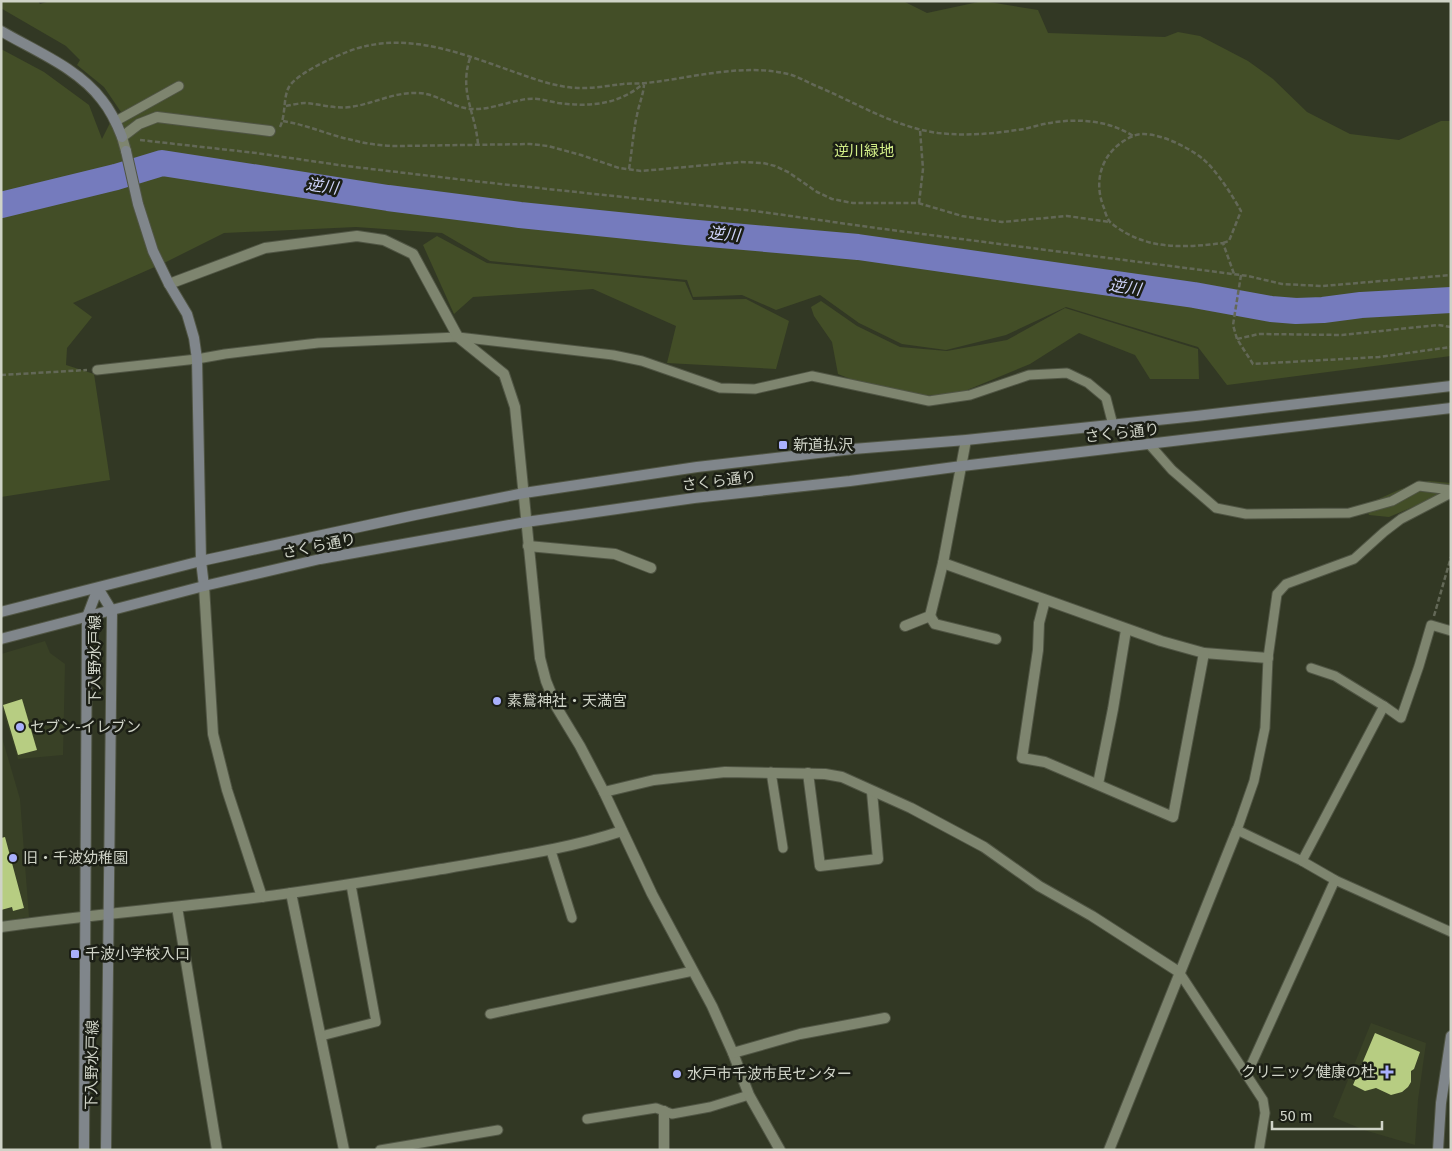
<svg xmlns="http://www.w3.org/2000/svg" width="1452" height="1151" font-family="'Fira Sans','Noto Sans JP',sans-serif">
<rect width="100%" height="100%" fill="#323824"/>
<g fill="#394126">
<polygon points="45,641 50,653 65,664 63,755 18,759 1,704 1,654"/>
<polygon points="1,734 20,799 29,917 1,921"/>
<polygon points="1371,1023 1426,1043 1418,1100 1415,1145 1364,1130 1333,1117"/>
</g>
<g fill="#434e27">
<polygon points="1,1 38,1 40,4 50,1 903,1 927,13 983,1 1038,10 1048,33 1165,37 1178,32 1200,36 1248,61 1273,79 1307,112 1350,134 1399,140 1441,121 1451,121 1451,356 1227,385 1198,347 1066,307 1006,335 946,350 902,344 859,323 820,295 776,310 742,295 693,297 687,280 490,261 442,233 356,227 224,233 166,262 73,303 92,317 67,348 66,365 94,374 110,480 1,497 1,49 44,72 89,105 102,139 112,119 121,112 104,87 77,65 80,60 66,46 4,10 1,8"/>
<polygon points="437,236 487,263 685,282 693,300 746,299 789,321 776,369 667,363 676,326 593,289 473,297 454,314 423,245"/>
<polygon points="821,301 857,326 900,347 947,351 1007,340 1065,308 1198,349 1199,379 1150,379 1135,355 1079,333 1030,364 955,395 891,395 838,374 832,342 814,316 811,307"/>
<polygon points="1429,481 1451,483 1451,496 1446,493 1389,517 1369,515 1365,505 1401,489"/>
</g>
<g fill="none" stroke-linecap="round" stroke-linejoin="round">
<polyline stroke="#757bbd" stroke-width="26" points="1,205 116,177 162,163 388,198 520,215 686,232 858,247 1194,295 1271,309 1296,311 1323,310 1361,305 1451,300"/>
</g>
<g fill="#b7cd82">
<polygon points="22,699 37,750 18,755 3,705"/>
<polygon points="5,837 24,908 13,911 12,907 1,910 1,838"/>
<polygon points="1375,1033 1420,1052 1414,1069 1411,1071 1411,1082 1408,1087 1402,1092 1391,1095 1376,1088 1365,1091 1353,1085"/>
</g>
<g fill="none" stroke-linecap="round" stroke-linejoin="round">
<g stroke="#505544" stroke-width="11">
<g id="lane">
<polyline points="116,121 179,86"/>
<polyline points="97,370 197,359 225,354 318,343 458,337 613,355 642,361 720,388 755,389 812,376 929,401 970,395 1029,375 1067,373 1088,383 1106,398 1113,425"/>
<polyline points="1150,445 1172,470 1216,508 1246,514 1349,513 1392,501 1419,486 1451,490"/>
<polyline points="1451,493 1401,519 1384,532 1354,559 1286,584 1277,594 1268,658 1265,728 1254,781 1237,830 1302,861 1335,880 1451,932"/>
<polyline points="1384,706 1401,718 1419,666 1431,625 1451,631"/>
<polyline points="771,772 783,848"/>
<polyline points="551,851 572,918"/>
<polyline points="1302,861 1384,706 1335,676 1311,668"/>
<polyline points="1179,972 1263,1100 1265,1113 1259,1150"/>
<polyline points="490,1014 693,971"/>
<polyline points="321,1036 376,1022 351,885"/>
<polyline points="1247,1074 1335,880"/>
<polyline points="587,1119 656,1108 672,1114 710,1107 749,1095"/>
<polyline points="380,1150 498,1130"/>
</g>
</g>
<g stroke="#505544" stroke-width="12">
<g id="street">
<polyline points="126,151 122,137 139,124 157,117 270,131"/>
<polyline points="169,284 265,248 357,236 384,240 413,254 458,337 504,374 515,407 540,658 546,681 557,708 580,746 604,792 652,894 712,1006 733,1053 749,1095 780,1150"/>
<polyline points="528,546 615,554 651,568"/>
<polyline points="943,563 1161,641 1204,653 1268,658"/>
<polyline points="204,586 213,734 227,790 262,897"/>
<polyline points="1045,600 1039,623 1038,650 1022,758 1045,762 1173,817 1204,653"/>
<polyline points="930,616 935,624 996,639"/>
<polyline points="905,626 930,616 943,563 966,440"/>
<polyline points="808,773 820,866 878,859 872,792"/>
<polyline points="1098,784 1113,709 1126,630"/>
<polyline points="604,792 654,780 725,772 825,774 842,777 911,808 984,847 1039,886 1092,916 1179,972"/>
<polyline points="291,893 344,1150"/>
<polyline points="177,907 217,1150"/>
<path d="M1 927C88 915 174 908 261 897 324 889 386 878 448 868 508 857 564 850 622 831"/>
<polyline points="733,1053 800,1034 885,1018"/>
<polyline points="664,1111 664,1150"/>
<polyline points="1109,1150 1237,830"/>
</g>
</g>
<g stroke="#505544" stroke-width="12">
<g id="secondary">
<path d="M1 31C35 51 78 68 102 100 111 111 117 124 122 137"/>
<polyline points="126,151 138,204 153,251 169,284 187,314 194,338 197,359 201,561 204,586"/>
<polyline points="98,588 112,611 106,1150"/>
<polyline points="1,612 201,561 415,515 524,493 697,467 853,449 966,440 1196,416 1451,386"/>
<polyline points="1,639 204,586 320,559 526,522 694,498 850,481 962,466 1451,408"/>
<polyline points="84,1150 87,617 98,588"/>
<polyline points="1438,1150 1441,1103 1451,1036"/>
</g>
</g>
<g stroke="#636857" stroke-width="2.5" stroke-dasharray="5 2.5" stroke-linecap="butt">
<path d="M470 58C459 92 475 111 478 144"/>
<path d="M286 106C292 105 299 103 305 103 320 104 334 109 350 107 373 104 394 92 417 93 437 93 452 108 472 109 491 110 509 101 528 99 539 98 548 101 558 103 590 107 619 105 644 83"/>
<path d="M283 121C307 125 329 135 352 140 367 144 383 146 399 146L530 144 548 146 581 155 619 168 641 171 741 162 763 163 775 166 788 172 817 192 832 199 853 203H918L962 216 1002 222 1067 216 1110 222"/>
<path d="M280 127C286 115 283 97 289 87 297 72 349 49 366 46 420 34 473 58 523 75 537 80 552 85 567 87 586 90 605 86 623 84 630 83 638 84 646 83 692 78 742 63 788 74 797 76 805 81 814 85 855 102 894 127 938 133 964 136 991 134 1017 130 1026 129 1035 126 1044 124 1073 118 1107 119 1133 136"/>
<polyline points="140,140 256,153 346,166 482,182 755,211 876,228 1248,276 1282,284 1323,286 1451,275"/>
<path d="M629 169C632 151 633 133 637 115 639 104 643 96 644 85"/>
<polyline points="919,203 923,169 920,130"/>
<path d="M1223 243 1229 241 1241 211C1232 195 1217 171 1203 159 1188 147 1152 128 1133 136 1103 149 1092 179 1104 208 1105 212 1107 218 1110 222 1114 226 1121 230 1126 233 1156 250 1190 247 1223 243L1234 274"/>
<polyline points="1241,275 1233,325 1237,339 1253,364 1379,357 1451,347"/>
<polyline points="1237,339 1259,334 1342,335 1438,325 1451,327"/>
<polyline points="1,375 87,370"/>
<polyline points="1434,616 1451,557"/>
</g>
<use href="#lane" stroke="#7e856f" stroke-width="9"/>
<use href="#street" stroke="#7e856f" stroke-width="10"/>
<use href="#secondary" stroke="#80868b" stroke-width="10"/>
</g>
<g fill="#a9b0fc" stroke="#1b1e15" stroke-width="2">
<rect x="778" y="440" width="10" height="10" rx="2.5"/>
<circle cx="497" cy="701" r="5"/>
<circle cx="20" cy="727" r="5"/>
<circle cx="13" cy="858" r="5"/>
<rect x="70" y="949" width="10" height="10" rx="2.5"/>
<path d="M1384.5 1064.5h5v5h5v5h-5v5h-5v-5h-5v-5h5z"/>
<circle cx="677" cy="1074" r="5"/>
</g>
<g text-anchor="middle" dominant-baseline="central" stroke-width="5" stroke-linejoin="round" paint-order="stroke">
<g font-size="15" fill="#d2ee88" stroke="#1b1e15">
<text x="864" y="151">逆川緑地</text>
</g>
<g font-size="15" fill="#cfd3c7" stroke="#1b1e15">
<text transform="translate(1122 433) rotate(-6)">さくら通り</text>
<text transform="translate(719 481) rotate(-7)">さくら通り</text>
<text transform="translate(319 546) rotate(-11)">さくら通り</text>
<text transform="translate(95 660) rotate(-90)">下入野水戸線</text>
<text transform="translate(92 1065) rotate(-89)">下入野水戸線</text>
</g>
<g font-size="15" fill="#cfd3c7" stroke="#1b1e15" text-anchor="start">
<text x="793" y="445">新道払沢</text>
<text x="507" y="701">素鵞神社・天満宮</text>
<text x="30" y="727">セブン-イレブン</text>
<text x="23" y="858">旧・千波幼稚園</text>
<text x="85" y="954">千波小学校入口</text>
<text x="1376" y="1072" text-anchor="end">クリニック健康の杜</text>
<text x="687" y="1074">水戸市千波市民センター</text>
</g>
<g font-size="16" font-style="italic" fill="#ced3f9" stroke="#1b1e15">
<text transform="translate(322 186) rotate(8)">逆川</text>
<text transform="translate(724 234) rotate(5)">逆川</text>
<text transform="translate(1125 287) rotate(9)">逆川</text>
</g>
</g>
<rect width="1452" height="1151" fill="none" stroke="#cfd3c7" stroke-width="5"/>
<path d="M1272 1121v8h110v-8" fill="none" stroke="#cfd3c7" stroke-width="2.5"/>
<text x="1280" y="1121" font-size="15" fill="#cfd3c7" stroke="#1b1e15" stroke-width="4" paint-order="stroke">50 m</text>
</svg>
